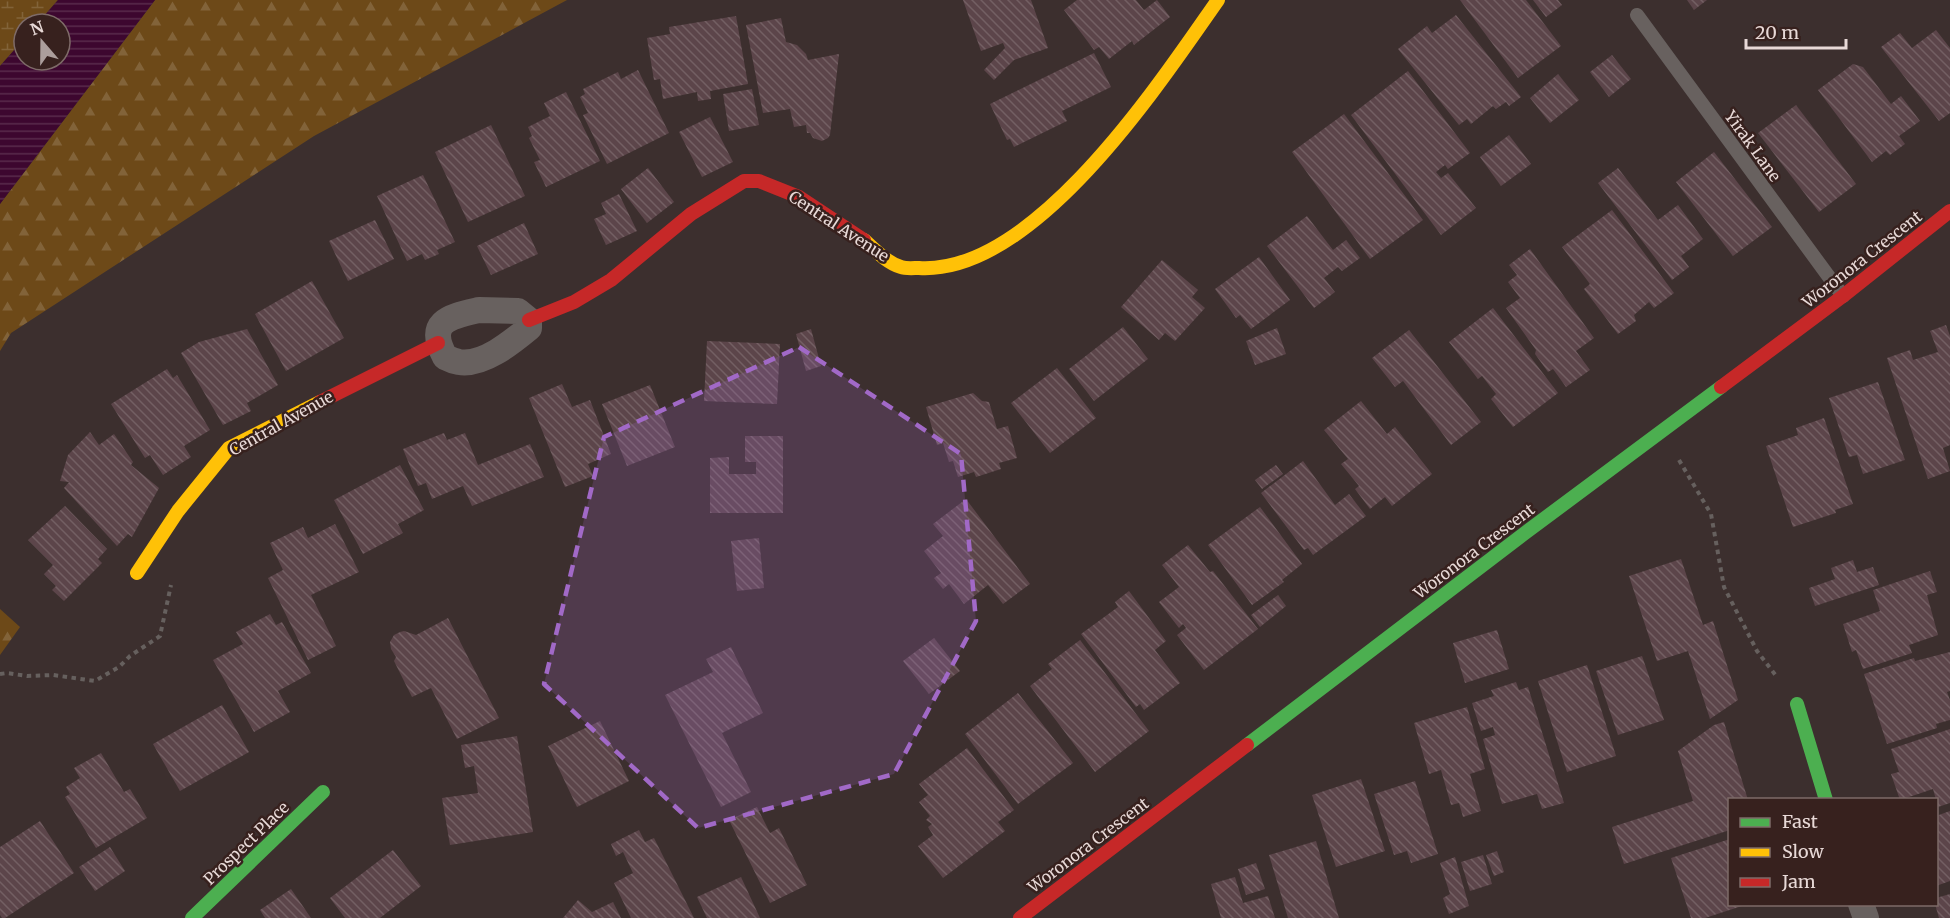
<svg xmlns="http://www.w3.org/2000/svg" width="1950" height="918" font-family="Merriweather,serif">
<defs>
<pattern id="forest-firs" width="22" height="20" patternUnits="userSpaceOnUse" patternTransform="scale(1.5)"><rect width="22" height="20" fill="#6d4918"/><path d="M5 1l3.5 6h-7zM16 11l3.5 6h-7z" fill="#826339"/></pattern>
<pattern id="wetland-marsh" width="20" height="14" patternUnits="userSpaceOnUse" patternTransform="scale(1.5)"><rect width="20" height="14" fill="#6d4918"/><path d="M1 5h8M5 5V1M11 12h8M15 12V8" fill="none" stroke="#826339"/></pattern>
<pattern id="water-rules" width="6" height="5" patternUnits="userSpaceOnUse" patternTransform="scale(1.5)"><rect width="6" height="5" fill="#3d072f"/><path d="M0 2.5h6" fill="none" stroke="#592b4c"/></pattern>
<pattern id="building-back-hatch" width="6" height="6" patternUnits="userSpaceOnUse" patternTransform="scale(1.5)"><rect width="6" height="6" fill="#5c454a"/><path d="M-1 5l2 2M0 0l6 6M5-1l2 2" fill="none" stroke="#735f63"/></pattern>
</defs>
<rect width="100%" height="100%" fill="#3c2f2e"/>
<g fill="url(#forest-firs)">
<polygon points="155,0 567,0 314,136 11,333 0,351 0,204"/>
<polygon points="0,609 20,627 0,655"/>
</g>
<polygon fill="url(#wetland-marsh)" points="0,0 58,0 37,24 24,24 24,39 0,66"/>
<polygon fill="url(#water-rules)" points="58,0 155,0 0,204 0,66 24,39 24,60 60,60 60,24 37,24"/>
<g fill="url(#building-back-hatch)">
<polygon points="963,0 1031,0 1048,48 1014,60 994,80 984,70 1005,48 1003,43 981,51"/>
<polygon points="1077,0 1136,0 1144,10 1157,0 1170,17 1134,45 1132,41 1109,59 1099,47 1094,50 1064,10"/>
<polygon points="1460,0 1526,0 1561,46 1518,78"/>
<polygon points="1533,0 1558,0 1562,5 1546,17"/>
<polygon points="1687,0 1707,0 1694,10"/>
<polygon points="1456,15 1521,97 1509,106 1506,102 1496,109 1493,106 1471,124 1467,119 1459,125 1398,49 1427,26 1432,33"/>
<polygon points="736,16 748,84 710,91 711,99 698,101 697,92 663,99 660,79 654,80 647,38 670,34 669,27"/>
<polygon points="781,18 786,42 797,45 806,54 808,60 839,54 830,135 828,138 822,141 813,138 810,133 807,133 806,125 794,127 790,109 763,113 746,25"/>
<polygon points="1936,30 1950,48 1950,113 1939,121 1881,47 1900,33 1912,48"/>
<polygon points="1094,53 1111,87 1062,111 1067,121 1014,147 1010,139 1007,140 990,104"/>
<polygon points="1612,55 1631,79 1609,97 1590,72"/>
<polygon points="1853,64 1863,67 1891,104 1901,96 1920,121 1899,136 1905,144 1890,155 1886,151 1872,162 1818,90"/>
<polygon points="638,70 669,133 607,164 583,115 588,113 580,97 585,94 583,89 618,72 621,79"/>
<polygon points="1408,71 1470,153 1448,169 1445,165 1436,172 1441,178 1448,173 1476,208 1441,235 1351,115"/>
<polygon points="1558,74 1579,100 1550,123 1530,98"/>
<polygon points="752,89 759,125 729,131 723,94"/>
<polygon points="566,92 600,161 546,187 534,162 540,160 529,138 532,136 528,127 550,116 544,103"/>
<polygon points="1796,105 1856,184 1819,212 1758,133"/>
<polygon points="1344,114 1423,220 1370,259 1292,152"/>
<polygon points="710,117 733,162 702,177 679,132"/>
<polygon points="491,125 525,196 468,222 435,152"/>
<polygon points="1509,135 1531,164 1501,186 1480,157"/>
<polygon points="1714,152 1772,227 1733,256 1676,182"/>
<polygon points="648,168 674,202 647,223 621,189"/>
<polygon points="1618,168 1658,220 1678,205 1703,239 1681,256 1689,267 1672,280 1598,183"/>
<polygon points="423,175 455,242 437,250 439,254 425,260 422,254 407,261 377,196"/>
<polygon points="619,194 637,231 606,245 594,219 606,214 601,203"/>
<polygon points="1612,210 1674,293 1654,308 1649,302 1634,315 1636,321 1618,334 1584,289 1590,284 1562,247"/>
<polygon points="1307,216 1333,250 1346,240 1360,258 1342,271 1338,267 1324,278 1335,292 1314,308 1267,246"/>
<polygon points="375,220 394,259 348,281 329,241"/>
<polygon points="524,223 538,254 491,275 477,246"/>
<polygon points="1530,249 1594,338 1576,351 1590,370 1566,387 1553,369 1548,372 1535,354 1536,350 1506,308 1520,298 1508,282 1517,275 1509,265"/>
<polygon points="1259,257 1290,300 1251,329 1240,315 1236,318 1215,289"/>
<polygon points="1162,260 1198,290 1192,297 1205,308 1175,341 1165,333 1159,340 1121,307"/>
<polygon points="312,281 344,338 286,371 255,314"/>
<polygon points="1493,308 1558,393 1513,427 1491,399 1496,394 1482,376 1478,379 1449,342"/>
<polygon points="1946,325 1950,336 1950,445 1943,448 1950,471 1928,479 1887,358 1910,350 1913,360 1938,352 1930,331"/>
<polygon points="1123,327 1148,359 1094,401 1069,369"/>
<polygon points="1277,328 1286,354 1255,365 1246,341"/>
<polygon points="247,329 278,385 247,403 251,411 223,425 181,353 199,342"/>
<polygon points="811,329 821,366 806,371 796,334"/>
<polygon points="1409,330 1481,422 1451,445 1403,381 1395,387 1372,358"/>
<polygon points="707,341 780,344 777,404 704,401"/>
<polygon points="1057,368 1096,418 1050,453 1011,403"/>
<polygon points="167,369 173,378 177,375 210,430 184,446 191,457 163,475 150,455 145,458 111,404"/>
<polygon points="1878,382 1905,460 1863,474 1857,455 1849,457 1829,398"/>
<polygon points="562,384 572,407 590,400 611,454 588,464 593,476 565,487 529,398"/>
<polygon points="650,385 675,447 627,466 602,404"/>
<polygon points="973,393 982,401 989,402 997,429 1008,426 1017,458 999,463 1001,469 976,477 974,472 958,477 953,461 949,462 943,443 937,445 926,407"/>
<polygon points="1361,401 1387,434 1395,427 1432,474 1392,506 1385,497 1370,509 1355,489 1359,486 1341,464 1348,459 1324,430"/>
<polygon points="1824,418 1853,504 1835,510 1836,513 1793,527 1766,446 1798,435 1796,428"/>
<polygon points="90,432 99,445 114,434 133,462 131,465 159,488 132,537 128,534 117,546 64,488 69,482 60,481 68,455"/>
<polygon points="444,433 447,440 465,433 478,465 530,444 544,477 472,506 463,486 432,499 426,483 418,486 403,449"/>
<polygon points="745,436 783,436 783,513 710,513 710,458 729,457 729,474 756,474 756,462 745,462"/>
<polygon points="1303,461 1335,505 1349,494 1366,516 1313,555 1308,548 1304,550 1261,493"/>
<polygon points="400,465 424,510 398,524 403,533 363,554 334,500"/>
<polygon points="1276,465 1283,474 1262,489 1255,480"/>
<polygon points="966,499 1030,584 1003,604 988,585 964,604 949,584 943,589 934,578 941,573 924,551 943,536 933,524"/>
<polygon points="65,506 107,549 98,559 102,563 64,601 52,590 56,586 44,574 53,565 28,540"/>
<polygon points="1260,507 1302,564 1282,580 1284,582 1252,605 1208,545"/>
<polygon points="335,524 359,572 311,595 336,646 308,660 268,578 283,570 270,543 303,527 308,538"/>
<polygon points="759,538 764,588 737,591 731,541"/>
<polygon points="1188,545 1210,572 1213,571 1258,629 1204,670 1177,635 1186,628 1183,624 1179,628 1159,602 1179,587 1162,565"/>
<polygon points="1681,559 1703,625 1713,621 1738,700 1710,719 1688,651 1657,661 1629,576"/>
<polygon points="1853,560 1857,572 1873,567 1879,585 1815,606 1809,588 1835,579 1831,568"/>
<polygon points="1930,571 1937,592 1927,595 1938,635 1909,645 1912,653 1863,669 1856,650 1852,652 1843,624 1880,611 1873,590"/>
<polygon points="1129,591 1166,641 1155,650 1180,683 1144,710 1140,704 1136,707 1081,634 1118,607 1115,602"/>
<polygon points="1278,595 1286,606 1260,627 1251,615"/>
<polygon points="270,614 276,625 282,622 311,673 278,691 290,712 254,732 213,660 243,644 236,632"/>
<polygon points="448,618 499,718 457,739 431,688 412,697 394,661 396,657 391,649 390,642 394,635 400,632 404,631 416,635"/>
<polygon points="1497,630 1509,669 1465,683 1453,643"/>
<polygon points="934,638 960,671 929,694 903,661"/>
<polygon points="1080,640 1149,731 1095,772 1030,686 1052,669 1048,664"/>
<polygon points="731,647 763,713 722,733 751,792 721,807 665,695 713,672 706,659"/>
<polygon points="1950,652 1950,691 1947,692 1950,700 1950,720 1936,724 1937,728 1887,744 1864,674 1914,658 1915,661"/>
<polygon points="1642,656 1664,720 1618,735 1596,671"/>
<polygon points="1587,665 1616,756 1567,772 1538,681"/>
<polygon points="1516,682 1519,690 1528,687 1564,803 1542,809 1537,794 1502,804 1483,739 1495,735 1493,727 1481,731 1472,703 1494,696 1491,690"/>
<polygon points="1018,693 1073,763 1018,804 965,734"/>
<polygon points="222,705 249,752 180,791 153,744"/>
<polygon points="1467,707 1485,769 1470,774 1481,811 1463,817 1459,803 1451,805 1441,770 1429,774 1414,723"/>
<polygon points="600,721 629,781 577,807 548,746"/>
<polygon points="1724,722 1748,800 1730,800 1730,830 1624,864 1612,827 1693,801 1678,751 1714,725"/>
<polygon points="1950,729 1950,803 1938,807 1933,789 1900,800 1891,774 1899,772 1891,749"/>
<polygon points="517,736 533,832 450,845 442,798 478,793 474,766 465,768 461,745"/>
<polygon points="967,748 1014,810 998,822 1005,831 943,878 918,846 933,835 928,827 932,824 926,820 930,816 919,802 928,795 919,784"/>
<polygon points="101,753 124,792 130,789 147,818 96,848 65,797 70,794 66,787 80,778 74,768"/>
<polygon points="1361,779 1385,851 1336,867 1312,795"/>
<polygon points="1415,781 1438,854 1411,863 1407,851 1394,855 1374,794"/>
<polygon points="757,807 770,833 779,828 807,885 770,903 729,820"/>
<polygon points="1950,811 1950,881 1936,886 1936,816"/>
<polygon points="40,821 74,873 5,918 2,918 0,915 0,847"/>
<polygon points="639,830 645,842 654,838 694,918 631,918 614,883 633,873 623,852 616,856 611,844"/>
<polygon points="1730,839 1730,904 1745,905 1705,918 1691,918 1671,858"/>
<polygon points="1316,841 1339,918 1288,918 1269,855"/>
<polygon points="110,847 125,871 95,891 79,867"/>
<polygon points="393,850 421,886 380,918 345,918 330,898"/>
<polygon points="1497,851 1504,872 1494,876 1486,855"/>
<polygon points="1483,855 1492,884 1470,891 1461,862"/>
<polygon points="1455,857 1469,906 1449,914 1443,898 1450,894 1440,863"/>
<polygon points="1256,863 1265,889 1246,895 1238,869"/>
<polygon points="741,877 760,918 707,918 697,897"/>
<polygon points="1235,877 1243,903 1268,896 1275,918 1221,918 1211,884"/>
<polygon points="291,889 311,918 265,918 260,910"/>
<polygon points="1950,894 1950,918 1939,918 1935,904 1936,898"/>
<polygon points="578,900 592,912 613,902 621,918 563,918"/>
</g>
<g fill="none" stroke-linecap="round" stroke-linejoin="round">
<g stroke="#66605e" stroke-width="4" stroke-dasharray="4.5 4.5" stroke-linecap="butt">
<polyline points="1679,460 1711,514 1724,587 1757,651 1777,677"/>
<polyline points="0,674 7,673 27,676 53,675 95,681 119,667 130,656 160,636 171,585"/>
</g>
<polyline stroke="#68615f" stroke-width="14" points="1637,15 1843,296"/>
<g stroke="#68615f" stroke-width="26">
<path d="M479 310 518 311 529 320V328C512 342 483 366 459 362 454 361 449 359 445 357 426 321 449 317 479 310Z"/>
<polyline points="1861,904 1866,918"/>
</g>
<g stroke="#4caf50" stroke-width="14">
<polyline points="1797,704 1826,800"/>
<polyline points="1247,745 1525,533 1721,387"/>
<polyline points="192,918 323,792"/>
</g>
<g stroke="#ffc107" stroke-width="14">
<path d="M864 240C875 250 887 263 901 267 906 269 914 268 919 268 1034 275 1159 84 1218 0"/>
<polyline points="137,573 178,511 229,448 320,402"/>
</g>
<g stroke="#c62828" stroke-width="14">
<polyline points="529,320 574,302 611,280 691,214 744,181 759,181 799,197 864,240"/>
<polyline points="1721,387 1843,296 1950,211"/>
<polyline points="320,402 438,343"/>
<polyline points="1020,918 1247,745"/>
</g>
</g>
<path fill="#a169c7" fill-opacity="0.2" stroke="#a169c7" stroke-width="4.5" stroke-dasharray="12 8" stroke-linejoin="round" d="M799 347 961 454 976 621 894 774 698 828 544 684 604 437Z"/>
<g text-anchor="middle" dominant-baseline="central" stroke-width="5" stroke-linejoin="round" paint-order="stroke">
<g font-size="16" fill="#e8d9d7" stroke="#37211e">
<text transform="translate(1753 146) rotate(54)">Yirak Lane</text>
<text transform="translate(839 226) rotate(33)">Central Avenue</text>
<text transform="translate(1862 259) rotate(-38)">Woronora Crescent</text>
<text transform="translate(281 423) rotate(-29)">Central Avenue</text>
<text transform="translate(1474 551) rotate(-37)">Woronora Crescent</text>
<text transform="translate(246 843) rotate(-44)">Prospect Place</text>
<text transform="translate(1088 845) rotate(-37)">Woronora Crescent</text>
</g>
</g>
<rect x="1728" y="798" width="210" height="108" fill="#37211e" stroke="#7e6b68" stroke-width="1.5"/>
<rect x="1740" y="818" width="30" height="9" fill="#4caf50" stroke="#7e6b68" stroke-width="1.5"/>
<text x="1782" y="828" font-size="18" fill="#e8d9d7">Fast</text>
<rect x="1740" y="848" width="30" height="9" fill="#ffc107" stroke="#7e6b68" stroke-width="1.5"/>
<text x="1782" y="858" font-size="18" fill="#e8d9d7">Slow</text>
<rect x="1740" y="878" width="30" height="9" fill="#c62828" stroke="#7e6b68" stroke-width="1.5"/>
<text x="1782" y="888" font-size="18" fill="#e8d9d7">Jam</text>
<g transform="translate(42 42) rotate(340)"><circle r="28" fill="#37211e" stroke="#7e6b68" stroke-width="1.5"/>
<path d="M0-4.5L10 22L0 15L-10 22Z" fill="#ac9e9c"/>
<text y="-9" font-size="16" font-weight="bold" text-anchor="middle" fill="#e8d9d7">N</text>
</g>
<path d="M1746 39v9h100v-9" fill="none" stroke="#e8d9d7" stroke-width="3"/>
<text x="1755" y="39" font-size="18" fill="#e8d9d7" stroke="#37211e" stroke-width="4.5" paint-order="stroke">20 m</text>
</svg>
